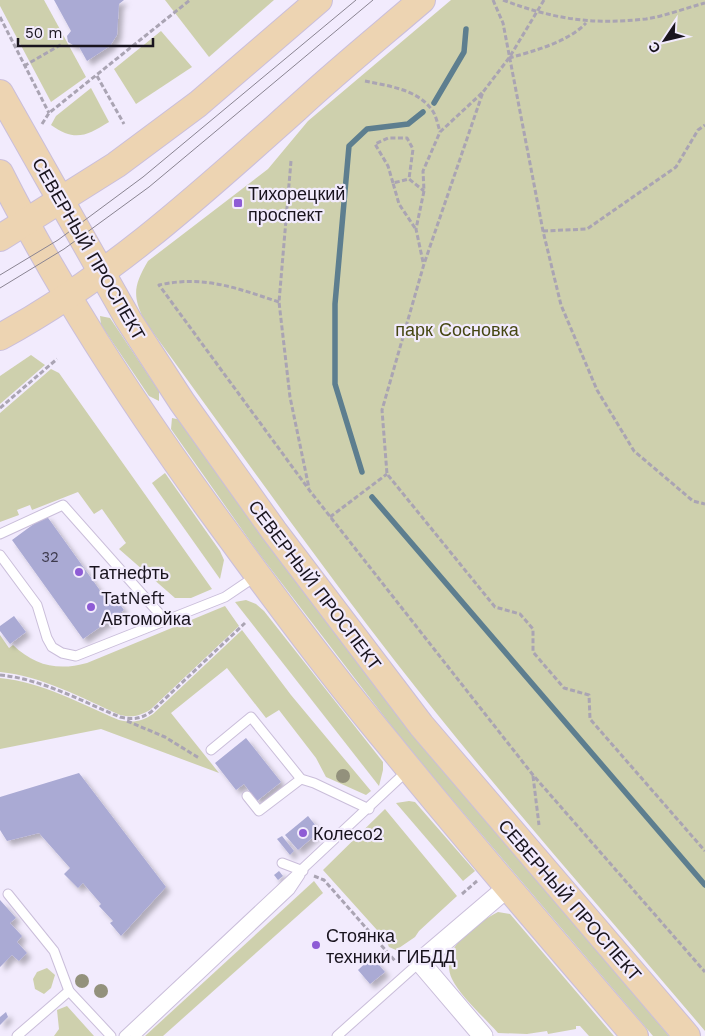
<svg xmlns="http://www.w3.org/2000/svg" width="705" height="1036" font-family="'Work Sans',sans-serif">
<defs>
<filter id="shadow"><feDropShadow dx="4.5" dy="4.5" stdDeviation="2.5" flood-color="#0004"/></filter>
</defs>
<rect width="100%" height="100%" fill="#f2ebfd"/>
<g fill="#ced0ad">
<polygon points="0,0 44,0 86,77 51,102 0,6"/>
<polygon points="165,0 274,0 209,57"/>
<path d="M451 0H705V1031C601 908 494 788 395 661 309 550 227 434 144 320 132 295 134 285 148 261L268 169 308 121Z"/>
<polygon points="161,31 192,67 136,104 114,69"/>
<path d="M91 88 109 122C86 136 75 142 51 125L56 116Z"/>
<polygon points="100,316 110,318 159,391 159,401 149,396 101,325"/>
<polygon points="31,355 45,365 0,404 0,376"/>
<polygon points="51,369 59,373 212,589 191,598 175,598 119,549 126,543 102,509 94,514 78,492 32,510 30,505 17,510 19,515 0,522 0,413"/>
<polygon points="172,418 181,420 419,739 669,1036 653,1036 409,749 257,551 171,429"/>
<polygon points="165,473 220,551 224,560 220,579 152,483"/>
<polygon points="246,600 256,604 264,611 383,762 383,770 379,786 235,602"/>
<path d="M225 606 239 626 150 710C139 716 132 718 120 715 82 698 42 676 0 672V635L9 648 13 645C35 666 58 671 87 663Z"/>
<path d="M242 630 291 695 371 791 366 795 326 777 316 758 279 710 266 718 227 668 171 713 219 773 101 729 0 749V678C42 682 81 704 119 720 133 723 141 722 153 714Z"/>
<polygon points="409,801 415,802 475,871 463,881 396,803"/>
<polygon points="385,809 457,896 419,931 415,937 396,950 389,947 386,940 323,870"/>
<polygon points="314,881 323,893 163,1036 145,1036"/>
<path d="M498 912 510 914 614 1036H589L580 1026H576V1029L548 1034 547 1031 527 1034 498 1033C485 1018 460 996 452 979 438 949 475 924 498 912Z"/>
<polygon points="47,968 55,975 51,988 44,994 35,989 33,979 37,972"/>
<polygon points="67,1006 94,1036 54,1036 59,1029 57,1010"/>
</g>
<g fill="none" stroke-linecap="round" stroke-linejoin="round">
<g stroke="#5d7e8f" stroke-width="5.5">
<polyline points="434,103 464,52 466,29"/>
<polyline points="362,472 335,384 335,304 349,146 367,129 408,124 423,112"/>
<polyline points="372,497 705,885"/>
</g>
</g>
<g fill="#aaaad4" filter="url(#shadow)">
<polygon points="54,0 124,0 119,4 117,35 110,46 87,61 78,45 73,45 68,42 67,36 71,31"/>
<polygon points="46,515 109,603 116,599 124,610 83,639 12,540"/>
<polygon points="14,616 26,632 10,644 0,631 0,626"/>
<polygon points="246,738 281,782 257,801 244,784 236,790 215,763"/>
<polygon points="79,773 166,887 121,936 110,923 113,921 99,906 101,904 83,883 78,888 64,874 70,868 39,833 7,841 0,830 0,797"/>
<polygon points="308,816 320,831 298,850 285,835"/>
<polygon points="282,836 294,851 290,855 277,839"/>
<polygon points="279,871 283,876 278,880 274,875"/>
<polygon points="0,900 16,918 10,923 22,936 17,942 27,953 19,961 12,955 0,967"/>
<polygon points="372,957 385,972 370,984 358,970"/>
<polygon points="6,1012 8,1017 0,1025 0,1017"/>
</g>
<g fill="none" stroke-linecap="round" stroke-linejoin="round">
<g stroke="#cabeda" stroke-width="11">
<g id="service">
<polyline points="0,534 63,505 165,620"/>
<polyline points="0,555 37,605 47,638 52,647 62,653 76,656 225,597 256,576"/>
<polyline points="211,750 251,717 301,779 314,783 369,809"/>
<polyline points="247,796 259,811 301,779"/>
<polyline points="282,863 303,871"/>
<polyline points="8,894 54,951 69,991 111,1036"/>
<polyline points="17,1036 69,991"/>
<polyline points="124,1036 407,771"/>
<polyline points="135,1036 290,890 300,875"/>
<polyline points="337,1036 420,962"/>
</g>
</g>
<g stroke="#cabeda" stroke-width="21">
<polyline id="minor" points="483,1036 420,962 508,887"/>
</g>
<g stroke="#cabeda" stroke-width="28">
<g id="secondary">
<polyline points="0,93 128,319 182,402 274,531 421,725 687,1036"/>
<path d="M0 173C59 290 129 397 205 503 264 584 324 666 388 743 468 842 552 939 635 1036"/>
<polyline points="0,238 116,165 198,104 319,0"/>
<path d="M0 337C111 277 203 192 296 109 337 71 380 36 422 0"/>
</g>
</g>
<g stroke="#aaa4b3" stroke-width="3" stroke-dasharray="5 2.5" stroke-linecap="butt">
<polyline points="493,0 503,23 543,231 561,305 597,390 634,451 693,501 705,504"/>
<path d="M503 0C553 19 592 25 646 19 665 16 686 8 705 3"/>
<polyline points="544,0 509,58 483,92 424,264 382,410 387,474 495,607 520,614 533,629 533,652 564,688 589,695 590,719 705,851"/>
<polyline points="0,17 49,113"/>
<path d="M509 58C534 51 568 42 586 23"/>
<polyline points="24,66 62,44"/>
<polyline points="97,76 124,124"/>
<path d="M365 81C388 86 417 89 432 110 436 115 438 125 440 132"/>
<polyline points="42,124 49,113 190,0"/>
<polyline points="291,161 279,302 290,397 309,488"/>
<polyline points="393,183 388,166 375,144 388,138 407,138 413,149 409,179"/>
<polyline points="415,228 399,204 393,183 409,179 424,191"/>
<polyline points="543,231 587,229 676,167 698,130 705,125"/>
<polyline points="423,262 416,229 424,191 423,171 440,132 483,92"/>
<path d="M279 302C236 288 204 275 159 285L310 491 533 775 705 972"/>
<polyline points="0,408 57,359"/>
<polyline points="330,517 387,474"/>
<path d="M0 675C42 679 81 701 120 717 133 720 140 719 151 712L245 623"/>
<polyline points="127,721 165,737 199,758"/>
<polyline points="533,776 539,825"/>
<polyline points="314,876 324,880 396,962"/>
<polyline points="462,894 477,881"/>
</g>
<use href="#service" stroke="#fff" stroke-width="9"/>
<use href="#minor" stroke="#fff" stroke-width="19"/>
<use href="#secondary" stroke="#edd4b2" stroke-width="26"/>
<g stroke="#8a8492" stroke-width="1">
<polyline points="0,275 58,240 143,177 356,0"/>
<polyline points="0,288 64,249 149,187 373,0"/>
</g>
</g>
<g fill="#93917c">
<circle cx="343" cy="776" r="7"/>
<circle cx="82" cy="981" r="7"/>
<circle cx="101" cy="991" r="7"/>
</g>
<g fill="#8e5cd5" stroke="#f2ebfd" stroke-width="2">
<rect x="233" y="198" width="10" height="10" rx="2.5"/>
<circle cx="79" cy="572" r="5"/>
<circle cx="91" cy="607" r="5"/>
<circle cx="303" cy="833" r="5"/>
<circle cx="316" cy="945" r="5"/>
</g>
<g text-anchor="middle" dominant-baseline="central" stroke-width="4.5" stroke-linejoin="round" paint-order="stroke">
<g font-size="15" fill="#3d3a4c">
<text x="50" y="557">32</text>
</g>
<g font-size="18" fill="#19141e" stroke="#f2ebfd" text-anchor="start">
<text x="248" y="193">Тихорецкий<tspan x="248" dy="21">проспект</tspan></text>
<text x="89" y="572">Татнефть</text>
<text x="101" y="597">TatNeft<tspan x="101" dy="21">Автомойка</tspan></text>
<text x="313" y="833">Колесо2</text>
<text x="326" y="935">Стоянка<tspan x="326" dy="21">техники ГИБДД</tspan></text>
</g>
<g font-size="18" fill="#19141e" stroke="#f2ebfd">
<text transform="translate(89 249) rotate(60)">СЕВЕРНЫЙ ПРОСПЕКТ</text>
<text transform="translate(315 585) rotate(53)">СЕВЕРНЫЙ ПРОСПЕКТ</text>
<text transform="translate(570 900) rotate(49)">СЕВЕРНЫЙ ПРОСПЕКТ</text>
</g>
<g font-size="18" fill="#464713" stroke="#f2ebfd">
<text x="457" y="329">парк Сосновка</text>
</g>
</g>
<g transform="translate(665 40) rotate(235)" stroke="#f2ebfd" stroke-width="4" paint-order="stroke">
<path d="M0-4L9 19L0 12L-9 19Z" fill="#19141e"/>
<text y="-8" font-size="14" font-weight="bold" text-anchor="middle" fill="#19141e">С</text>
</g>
<path d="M18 38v8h135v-8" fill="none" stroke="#19141e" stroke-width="2.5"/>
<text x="25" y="38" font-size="15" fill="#19141e" stroke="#f2ebfd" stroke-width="4" paint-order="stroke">50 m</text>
</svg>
